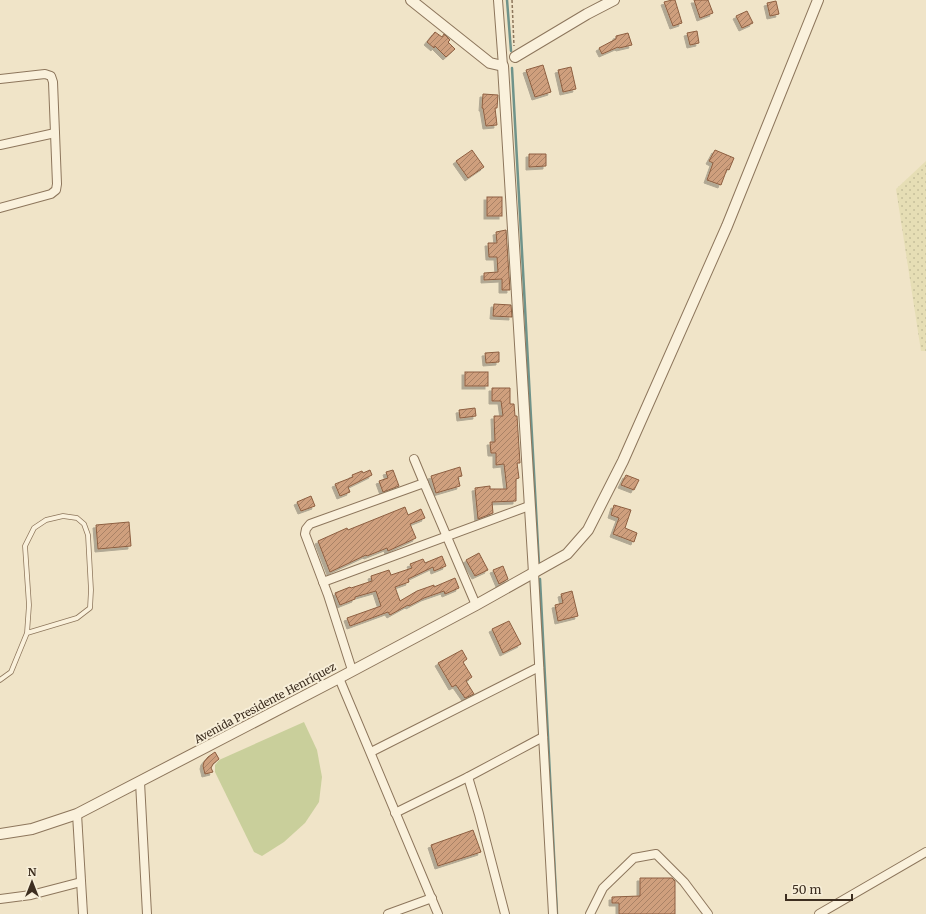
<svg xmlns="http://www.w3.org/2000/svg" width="926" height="914" font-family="Merriweather,serif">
<defs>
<pattern id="farmland-dots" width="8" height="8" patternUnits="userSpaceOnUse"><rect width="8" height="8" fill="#e6deb5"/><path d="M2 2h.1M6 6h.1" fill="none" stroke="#c6bf9b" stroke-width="1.8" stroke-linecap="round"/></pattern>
<pattern id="building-hatch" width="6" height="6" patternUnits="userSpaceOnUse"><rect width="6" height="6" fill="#cf9f7d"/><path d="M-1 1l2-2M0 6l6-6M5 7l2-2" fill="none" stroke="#a98266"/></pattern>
<filter id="shadow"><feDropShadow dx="-3" dy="3" stdDeviation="0" flood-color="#0004"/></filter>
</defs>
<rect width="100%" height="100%" fill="#f0e4c8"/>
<polygon fill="url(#farmland-dots)" points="926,161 926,351 921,351 896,189"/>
<polygon fill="#c9cf9b" points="304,722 317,750 322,777 319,802 305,823 284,842 262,856 254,852 215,772 215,765 219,760"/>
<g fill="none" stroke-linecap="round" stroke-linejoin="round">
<g stroke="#6f938a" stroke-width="2.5">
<polyline points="507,0 511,51"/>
<polyline points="512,68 539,565"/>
<polyline points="540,579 557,914"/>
</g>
</g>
<g fill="url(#building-hatch)" stroke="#8d5f41" filter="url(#shadow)">
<polygon points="672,0 675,0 682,23 673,26 664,2"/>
<polygon points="694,0 708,0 713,13 700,18"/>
<polygon points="776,1 779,14 770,16 767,3"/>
<polygon points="747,11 753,23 742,28 736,16"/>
<polygon points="697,31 699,43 690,45 687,33"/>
<polygon points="435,32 442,37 444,34 450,40 448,42 455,49 446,57 435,46 434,48 427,42"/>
<polygon points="628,33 632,45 619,48 618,47 602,54 599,48 616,39 616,36"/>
<polygon points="543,65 551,92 535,97 526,70"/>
<polygon points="571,67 576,89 563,92 558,70"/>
<polygon points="483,94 498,95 497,108 495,108 497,125 486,126 483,108 482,108"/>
<polygon points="472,150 484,167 468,178 456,161"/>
<polygon points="715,150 734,158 729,170 727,169 721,185 707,180 713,163 709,161"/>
<polygon points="529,154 546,154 546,166 529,167"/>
<rect x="487" y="197" width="15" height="19"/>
<polygon points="506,230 510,290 502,290 502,279 484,280 484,273 498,272 497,257 489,257 488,243 497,243 496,232"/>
<polygon points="494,304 511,305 512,317 493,316"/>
<polygon points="499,352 499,362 486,363 485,353"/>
<rect x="465" y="372" width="23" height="14"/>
<polygon points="492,388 510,388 510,404 514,404 515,416 517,416 520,463 517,463 519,478 516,479 516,501 492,502 493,513 478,519 475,488 490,486 490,489 507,489 504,464 496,465 496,453 491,453 490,442 495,442 494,416 503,416 501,401 492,401"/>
<polygon points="475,408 476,416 460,418 459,410"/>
<polygon points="460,467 462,476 458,477 460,486 436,493 431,476"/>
<polygon points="370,470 372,475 348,487 350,492 340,496 335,484 353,477 352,475 362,471 363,473"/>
<polygon points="393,470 399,486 383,492 379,481 388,478 386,472"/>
<polygon points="626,475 639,480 634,490 621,485"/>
<polygon points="311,496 315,506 301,511 297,502"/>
<polygon points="614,505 631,510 625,528 637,533 634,542 613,534 619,518 611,515"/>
<polygon points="405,507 408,515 421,509 425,518 410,524 416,538 388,551 387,548 367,556 366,555 330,572 318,541 347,528 348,530"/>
<polygon points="129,522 131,546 98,549 96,525"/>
<polygon points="479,553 488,570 475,576 466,560"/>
<polygon points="442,556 446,566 434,571 433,567 408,579 409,582 395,587 400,601 417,591 434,585 434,587 455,578 459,588 445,594 444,591 424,598 409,606 408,605 390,615 388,612 350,626 347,618 381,606 376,591 355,597 355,599 340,605 335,593 350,587 351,588 372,581 371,576 389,570 391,575 412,568 410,564 423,559 425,563"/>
<polygon points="503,566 508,579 499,584 493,570"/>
<polygon points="572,591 578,616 558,621 555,605 563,603 561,594"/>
<polygon points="509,621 521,644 503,653 492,629"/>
<polygon points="462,650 467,659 463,662 472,677 466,681 474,694 465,698 456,685 452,687 438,663"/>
<polygon points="215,752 219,759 213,764 211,768 213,772 205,774 203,766 204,762 208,757"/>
<polygon points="473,830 481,852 438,866 431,845"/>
<polygon points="640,878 672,878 675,881 675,914 619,914 619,903 612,903 612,897 640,896"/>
</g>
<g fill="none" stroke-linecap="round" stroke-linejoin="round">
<g stroke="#8d765c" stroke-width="5.5">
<polyline id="service" points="0,680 11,672 27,633 29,605 25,546 34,528 46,520 63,516 77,518 84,524 88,535 91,590 90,608 77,618 27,633"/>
</g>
<g stroke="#8d765c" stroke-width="10">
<g id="minor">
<polyline points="498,0 503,66"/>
<polyline points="0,79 45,74 51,76 53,82 57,184 56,190 51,194 0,208"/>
<polyline points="0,145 55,133"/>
<polyline points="414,459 424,483"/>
<polyline points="534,573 553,914"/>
<polyline points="323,582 529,506"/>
<polyline points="352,670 328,595 305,534 306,529 310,524 424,483 476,605"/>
<polyline points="339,678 438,914"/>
<polyline points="371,752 539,667"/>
<polyline points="468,777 479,814 505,914"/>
<polyline points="140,782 147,914"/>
<polyline points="395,813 468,777 543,737"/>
<polyline points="77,814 83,914"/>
<polyline points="0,899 31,895 81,882"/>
<polyline points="388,914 432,898"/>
<polyline points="590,914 603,888 634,858 656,854 684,882 708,914"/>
<polyline points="819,914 926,852"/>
</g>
</g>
<g stroke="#8d765c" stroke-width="12">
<g id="tertiary">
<polyline points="411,0 490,63 503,66 534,573"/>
<polyline points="515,57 587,14 614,0"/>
<polyline points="0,834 32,829 77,814 339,678 476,605 567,554 588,530 623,461 727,226 818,0"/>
</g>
</g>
<polyline stroke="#8d765c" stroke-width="1.5" stroke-dasharray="3 2" stroke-linecap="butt" points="512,0 514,46"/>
<use href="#service" stroke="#faf1dc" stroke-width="4"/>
<use href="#minor" stroke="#faf1dc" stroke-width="8"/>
<use href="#tertiary" stroke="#faf1dc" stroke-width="10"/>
</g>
<g text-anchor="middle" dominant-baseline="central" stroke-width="4" stroke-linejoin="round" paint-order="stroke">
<g font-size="11" fill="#3d2e20" stroke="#f7eed8">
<text transform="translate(265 703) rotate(-28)">Avenida Presidente Henríquez</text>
</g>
</g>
<g transform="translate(32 882)" stroke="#f7eed8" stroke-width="3" paint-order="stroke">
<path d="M0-3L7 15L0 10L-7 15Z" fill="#3d2e20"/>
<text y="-6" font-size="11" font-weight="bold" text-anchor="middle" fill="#3d2e20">N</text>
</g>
<path d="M786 894v6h66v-6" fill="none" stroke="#3d2e20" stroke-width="2"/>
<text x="792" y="894" font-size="12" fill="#3d2e20" stroke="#f7eed8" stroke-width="3" paint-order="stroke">50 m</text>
</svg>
